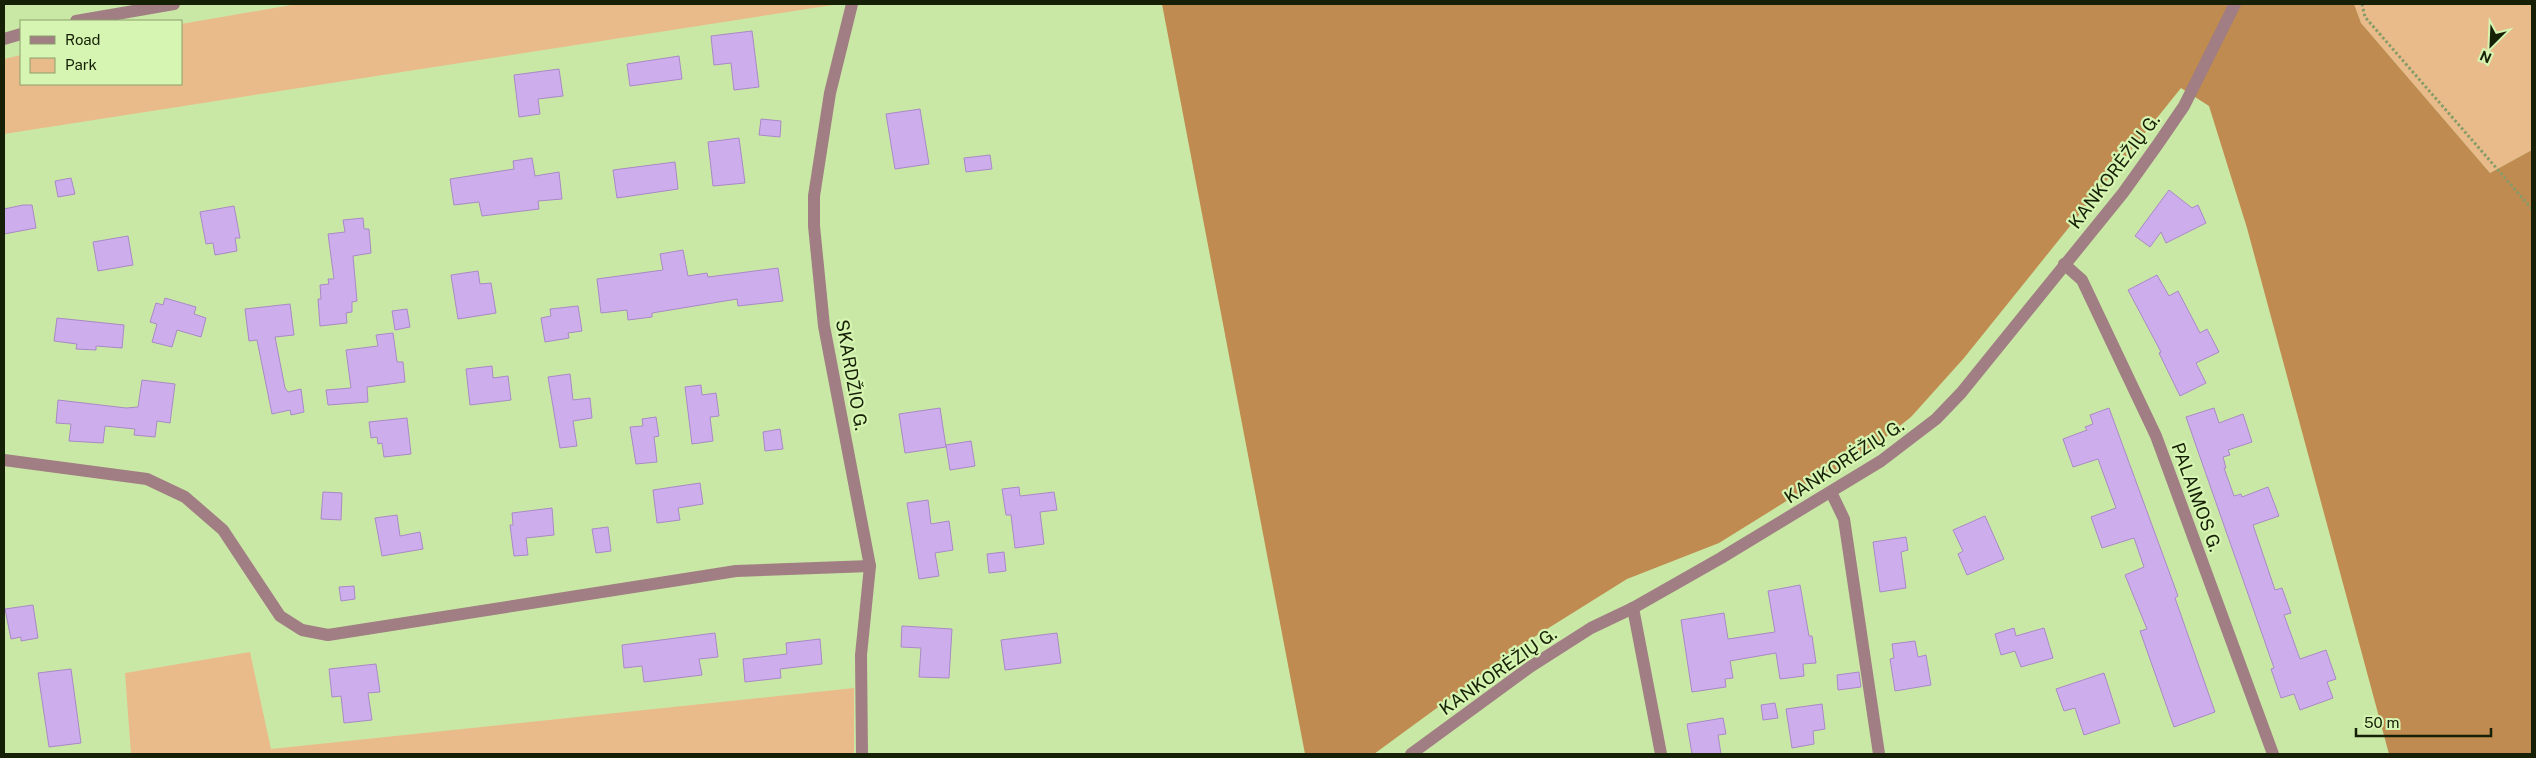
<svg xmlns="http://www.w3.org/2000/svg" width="2536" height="758" font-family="'Public Sans',sans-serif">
<rect width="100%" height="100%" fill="#cae8a5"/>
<g fill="#e9bb8b">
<polygon points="297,4 839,4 4,134 4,59 21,55 21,84 181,84 181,24"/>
<polygon points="2354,4 2532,4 2532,150 2490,173 2361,23"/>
<polygon points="250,652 271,749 854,688 854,754 131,754 125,673"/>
</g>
<polygon fill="#c08b50" points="1162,4 2354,4 2361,23 2490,173 2532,150 2532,754 2389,754 2247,228 2209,106 2181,88 1964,358 1911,417 1872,448 1719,543 1627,579 1531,639 1374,754 1305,754"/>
<g fill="#cdadec" stroke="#a989c6">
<polygon points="752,31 759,87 734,90 731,63 714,65 711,36"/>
<polygon points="679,56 682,79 630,86 627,64"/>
<polygon points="559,69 563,96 538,99 540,114 519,117 514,75"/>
<polygon points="920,109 929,164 895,169 886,114"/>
<polygon points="761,119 781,121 780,137 759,135"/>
<polygon points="739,138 745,183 713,186 708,142"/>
<polygon points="990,155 992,169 966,172 964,158"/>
<polygon points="532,158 535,176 559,172 562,199 538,201 539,209 482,216 479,202 454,205 450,179 514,169 513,161"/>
<polygon points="675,162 678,189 617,198 613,170"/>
<polygon points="71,178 75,194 58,197 55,181"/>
<polygon points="2169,190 2192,208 2198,205 2206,223 2166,243 2161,232 2150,247 2135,236"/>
<polygon points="23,205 32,205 36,228 4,234 4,209"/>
<polygon points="234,206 240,238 235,238 237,251 215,255 213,243 206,244 200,212"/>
<polygon points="363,218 364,229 369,229 371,253 353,256 357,301 352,302 352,312 346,313 347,323 320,326 318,299 321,299 320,285 329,284 328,279 334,279 328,234 345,232 343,220"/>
<polygon points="128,236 133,265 98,271 93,242"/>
<polygon points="683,250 688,276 707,273 708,277 778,268 783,301 738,306 737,299 652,313 652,317 628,320 627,310 601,313 597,279 663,270 660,254"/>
<polygon points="478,271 480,284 491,283 496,313 458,319 451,275"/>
<polygon points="2157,275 2169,296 2178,291 2200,333 2207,329 2219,352 2196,363 2206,383 2180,396 2159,353 2161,352 2128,290"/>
<polygon points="165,298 196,307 194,314 206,318 201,337 177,330 172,347 152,342 157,324 150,322 156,303 163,305"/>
<polygon points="290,304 294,335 275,337 285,388 288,392 301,389 304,412 291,415 290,410 272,414 257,340 249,341 245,309"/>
<polygon points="578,306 582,331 568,333 569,338 545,342 541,318 551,316 550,309"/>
<polygon points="407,309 410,327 395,330 392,311"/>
<polygon points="57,318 124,325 122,348 96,346 96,350 76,349 77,344 54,341"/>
<polygon points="393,333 397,362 403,362 405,382 367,387 368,402 328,405 326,390 351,388 346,350 378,346 376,335"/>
<polygon points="492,366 493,378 508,376 511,400 470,405 466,369"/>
<polygon points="570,374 573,400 590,398 592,418 573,421 577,446 560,448 548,377"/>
<polygon points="142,380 175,384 170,423 157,421 155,437 134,435 135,429 105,426 103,443 69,441 71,424 56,423 58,400 126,408 138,407"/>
<polygon points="701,385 702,395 716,393 719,416 710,417 713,441 692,444 685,387"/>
<polygon points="940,408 946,447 905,453 899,414"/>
<polygon points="2109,408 2178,596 2175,598 2215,712 2174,727 2140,631 2147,629 2125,575 2144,567 2134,538 2102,548 2091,517 2116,508 2098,459 2073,467 2063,439 2087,430 2085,427 2093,424 2090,415"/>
<polygon points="2214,408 2219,423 2243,414 2252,442 2228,450 2230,455 2223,457 2226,468 2224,468 2234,496 2241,494 2242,497 2268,487 2279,516 2253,525 2275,590 2282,588 2291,613 2284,615 2300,659 2326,650 2336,679 2327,682 2333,698 2300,710 2294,694 2281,698 2271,669 2274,668 2186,417"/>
<polygon points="656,417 659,436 654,437 657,462 636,464 630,427 643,426 642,419"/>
<polygon points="407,418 411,454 384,457 382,443 378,444 377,437 371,438 369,422"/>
<polygon points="780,429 783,449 765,451 763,432"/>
<polygon points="971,441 975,466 950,470 946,445"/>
<polygon points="700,483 703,504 678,508 680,520 657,523 653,490"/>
<polygon points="1019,487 1020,496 1054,492 1057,510 1040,512 1044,544 1015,548 1011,515 1006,515 1002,489"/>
<polygon points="323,492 342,493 341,520 321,519"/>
<polygon points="928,500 931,524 949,521 953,550 935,553 939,576 919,579 907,503"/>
<polygon points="552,508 554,535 526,538 528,555 514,556 510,525 513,525 512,513"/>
<polygon points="397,515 400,536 420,532 423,549 382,556 375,518"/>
<polygon points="1985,516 2004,559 1967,575 1958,554 1963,551 1953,530"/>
<polygon points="608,527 611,551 596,553 592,529"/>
<polygon points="1906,537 1908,550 1901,552 1906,588 1880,592 1873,542"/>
<polygon points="1004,552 1006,571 989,573 987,554"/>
<polygon points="1800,585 1809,636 1812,636 1816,663 1803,664 1804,676 1780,679 1776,653 1730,661 1733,678 1725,679 1726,687 1692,692 1681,620 1724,613 1728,639 1775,632 1768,591"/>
<polygon points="354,586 355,599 341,601 339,587"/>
<polygon points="33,605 38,638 21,641 21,637 11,639 5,609"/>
<polygon points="902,626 952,629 949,678 919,677 921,648 901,647"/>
<polygon points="2014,628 2016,636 2044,628 2053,658 2021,667 2015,651 2001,655 1995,634"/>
<polygon points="715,633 718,657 699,659 702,675 644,682 642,666 624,668 622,645"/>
<polygon points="1057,633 1061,663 1005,670 1001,640"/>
<polygon points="820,639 822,664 780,669 781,678 745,682 743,659 787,654 786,643"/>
<polygon points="1915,641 1918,657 1926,655 1931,685 1895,691 1890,659 1894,658 1892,644"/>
<polygon points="376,664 380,692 368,693 372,720 344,723 341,696 332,697 329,669"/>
<polygon points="71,669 81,743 49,747 38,673"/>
<polygon points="1859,672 1861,687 1838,690 1837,675"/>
<polygon points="2104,673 2120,723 2084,735 2075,708 2064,711 2056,689"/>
<polygon points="1775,703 1778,718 1763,720 1761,705"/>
<polygon points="1822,704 1825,729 1813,731 1814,744 1792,748 1786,709"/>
<polygon points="1723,718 1726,734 1718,735 1721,754 1692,754 1687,724"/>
</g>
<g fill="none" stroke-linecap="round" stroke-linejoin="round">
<polyline stroke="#859c68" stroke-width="3" stroke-dasharray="2.5 2.5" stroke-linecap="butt" points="2362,4 2365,17 2532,209"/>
<g stroke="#a07e83" stroke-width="12">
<polyline points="852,4 830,93 814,196 814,226 824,326 870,566 861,655 862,754"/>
<polyline points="76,21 174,4"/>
<polyline points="4,39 21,34"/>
<polyline points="2064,264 2082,280 2156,436 2273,754"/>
<polyline points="4,460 147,479 185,497 223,530 280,616 302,630 328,635 736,571 870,566"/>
<polyline points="1831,492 1844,519 1879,754"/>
<polyline points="1633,608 1661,754"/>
<polyline points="1411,754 1530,667 1591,628 1633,608 1721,558 1881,461 1936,419 1961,393 2123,193 2158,144 2184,106 2235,4"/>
</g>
</g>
<g text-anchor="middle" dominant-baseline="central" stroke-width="4.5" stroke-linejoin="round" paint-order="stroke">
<g font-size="18" fill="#162006" stroke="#d7f5b2">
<text transform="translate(2114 171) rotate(-53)">KANKORĖŽIŲ G.</text>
<text transform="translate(852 375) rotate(80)">SKARDŽIO G.</text>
<text transform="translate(1844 461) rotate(-33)">KANKORĖŽIŲ G.</text>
<text transform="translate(2197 497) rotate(70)">PALAIMOS G.</text>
<text transform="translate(1498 671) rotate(-35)">KANKORĖŽIŲ G.</text>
</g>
</g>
<rect width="2536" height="758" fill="none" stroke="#162006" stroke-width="10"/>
<rect x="20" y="20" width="162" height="65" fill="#d7f5b2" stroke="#8aa06d"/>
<rect x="30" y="36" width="25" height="8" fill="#a07e83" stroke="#8aa06d"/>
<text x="65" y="45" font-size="15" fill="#162006">Road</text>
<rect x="30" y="58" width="25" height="15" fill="#e9bb8b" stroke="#8aa06d"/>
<text x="65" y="70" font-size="15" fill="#162006">Park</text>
<g transform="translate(2491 45) rotate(204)" stroke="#d7f5b2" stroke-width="4" paint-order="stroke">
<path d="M0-4L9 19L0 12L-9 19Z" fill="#162006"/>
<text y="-8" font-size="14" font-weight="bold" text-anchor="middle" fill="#162006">N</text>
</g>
<path d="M2356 728v8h135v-8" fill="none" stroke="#162006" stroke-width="2.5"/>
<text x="2364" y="728" font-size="15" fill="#162006" stroke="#d7f5b2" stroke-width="4" paint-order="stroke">50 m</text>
</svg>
